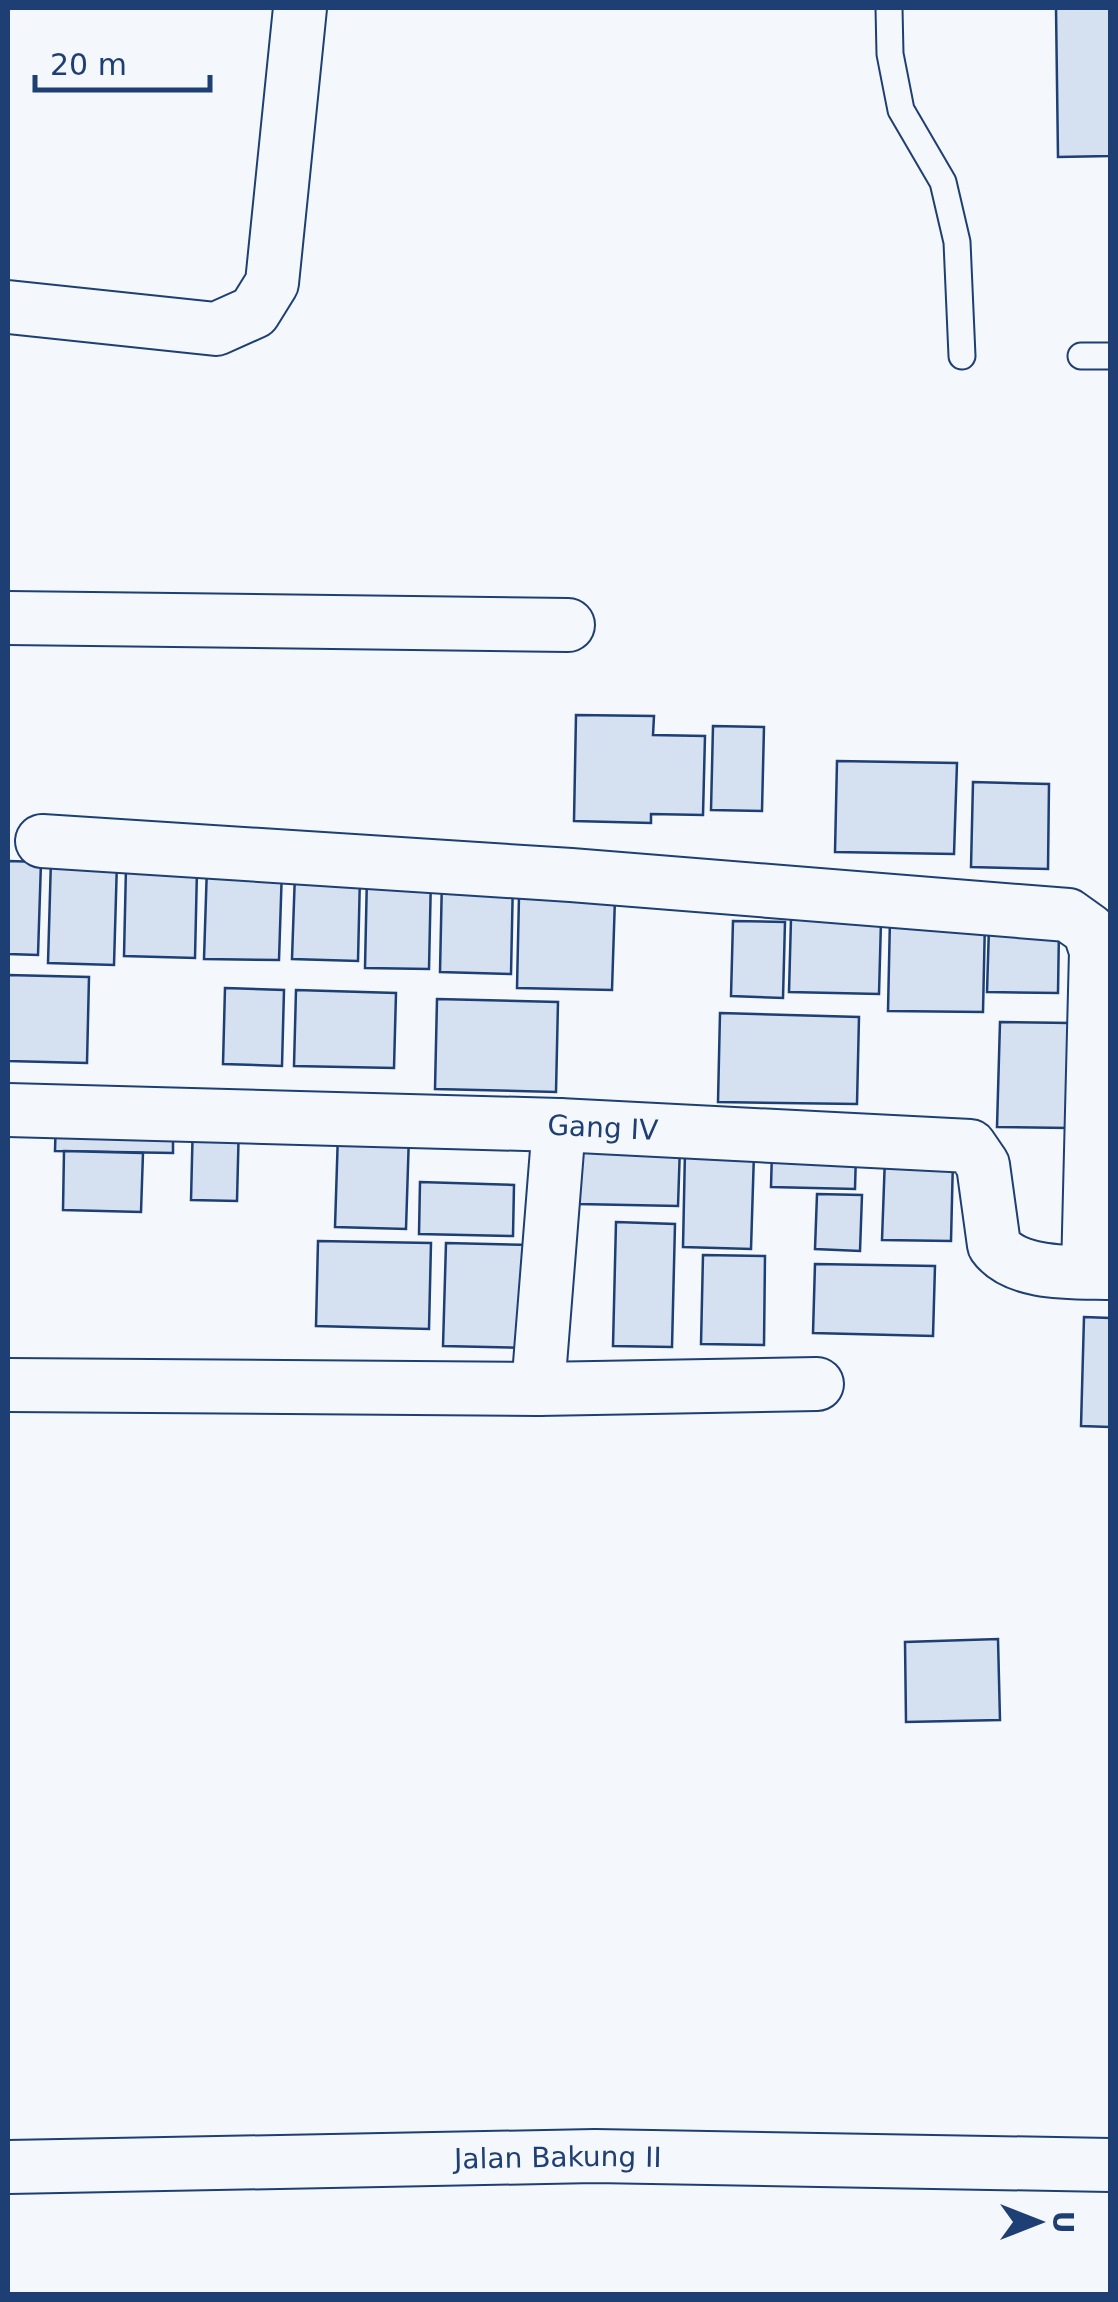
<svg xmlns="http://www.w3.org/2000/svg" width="1118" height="2302" font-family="'DejaVu Sans',sans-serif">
<rect width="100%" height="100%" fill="#f4f7fb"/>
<g fill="#d5e0f0" stroke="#1d3f73" stroke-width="2.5">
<polygon points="1056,8 1110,8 1110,156 1058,157"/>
<polygon points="576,715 654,716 653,735 705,736 703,815 651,814 651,823 574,821"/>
<polygon points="713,726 764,727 762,811 711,810"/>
<polygon points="837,761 957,763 954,854 835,852"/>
<polygon points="973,782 1049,784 1048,869 971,867"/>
<polygon points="51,859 117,861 114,965 48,963"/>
<polygon points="8,861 41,862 38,955 8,954"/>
<polygon points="207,866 282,868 279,960 204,959"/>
<polygon points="126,867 197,869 195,958 124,956"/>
<polygon points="295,873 360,875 358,961 292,959"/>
<polygon points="367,875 431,876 429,969 365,968"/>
<polygon points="442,878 513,879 511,974 440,972"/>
<polygon points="519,896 615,898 612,990 517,988"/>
<polygon points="890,918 985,920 983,1012 888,1011"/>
<polygon points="791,919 881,921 879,994 789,992"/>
<polygon points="733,921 785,922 783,998 731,996"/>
<polygon points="989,927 1059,929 1058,993 987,992"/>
<polygon points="8,975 89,977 87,1063 8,1061"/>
<polygon points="225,988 284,990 282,1066 223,1064"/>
<polygon points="296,990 396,993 394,1068 294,1066"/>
<polygon points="437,999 558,1002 556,1092 435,1089"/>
<polygon points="720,1013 859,1017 857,1104 718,1102"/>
<polygon points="1000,1022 1071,1023 1068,1128 997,1127"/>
<polygon points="56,1115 173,1118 173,1153 55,1151"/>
<polygon points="193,1119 239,1121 237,1201 191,1200"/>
<polygon points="338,1133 409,1135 406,1229 335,1227"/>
<polygon points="579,1144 680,1146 678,1206 578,1204"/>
<polygon points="64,1151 143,1153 141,1212 63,1210"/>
<polygon points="685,1151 754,1153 751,1249 683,1247"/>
<polygon points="772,1151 856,1153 855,1189 771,1187"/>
<polygon points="885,1157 953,1159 951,1241 882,1240"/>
<polygon points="420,1182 514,1185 513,1236 419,1234"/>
<polygon points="817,1194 862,1195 860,1251 815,1249"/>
<polygon points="616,1222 675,1224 672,1347 613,1346"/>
<polygon points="318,1241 431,1243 429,1329 316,1326"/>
<polygon points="446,1243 533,1245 531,1348 443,1346"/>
<polygon points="703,1255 765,1256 764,1345 701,1344"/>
<polygon points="815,1264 935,1266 933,1336 813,1333"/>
<polygon points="1084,1317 1110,1318 1110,1427 1081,1426"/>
<polygon points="998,1639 1000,1720 906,1722 905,1642"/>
</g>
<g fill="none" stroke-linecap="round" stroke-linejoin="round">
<g stroke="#1d3f73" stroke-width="29">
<g id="service">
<polyline points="889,8 890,54 901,110 943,182 957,242 962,356"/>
<polyline points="1081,356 1110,356"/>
</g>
</g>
<g stroke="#1d3f73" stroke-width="56">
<g id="minor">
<polyline points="8,307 216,329 254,312 272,283 300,8"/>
<polyline points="8,618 568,625"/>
<polyline points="42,841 571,875 1068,915 1089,930 1096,951 1088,1272"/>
<path id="s1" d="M8 1110 559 1125 970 1146 983 1165 994 1245C1016 1276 1076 1272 1110 1273"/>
<polyline points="8,1385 538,1389 817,1384"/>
<polyline points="538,1389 559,1125"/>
<path id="s2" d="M8 2167 595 2156 1110 2165"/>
</g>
</g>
<use href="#service" stroke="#f4f7fb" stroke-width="25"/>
<use href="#minor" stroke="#f4f7fb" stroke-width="52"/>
</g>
<g text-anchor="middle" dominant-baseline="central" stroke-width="8" stroke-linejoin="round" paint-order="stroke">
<g font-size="28" fill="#1d3f73" stroke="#f4f7fb">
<text stroke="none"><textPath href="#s1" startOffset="595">Gang IV</textPath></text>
<text stroke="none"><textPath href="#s2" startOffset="550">Jalan Bakung II</textPath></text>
</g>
</g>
<rect width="1118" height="2302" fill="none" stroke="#1d3f73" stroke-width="20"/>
<g transform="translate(1038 2222) rotate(90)" stroke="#f4f7fb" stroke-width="8" paint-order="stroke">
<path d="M0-8L18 38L0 25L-18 38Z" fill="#1d3f73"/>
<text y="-15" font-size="28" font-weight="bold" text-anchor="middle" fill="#1d3f73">U</text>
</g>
<path d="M35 75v15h175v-15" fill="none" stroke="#1d3f73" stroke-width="5"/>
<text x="50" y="75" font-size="30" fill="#1d3f73" stroke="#f4f7fb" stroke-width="8" paint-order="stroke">20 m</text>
</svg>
